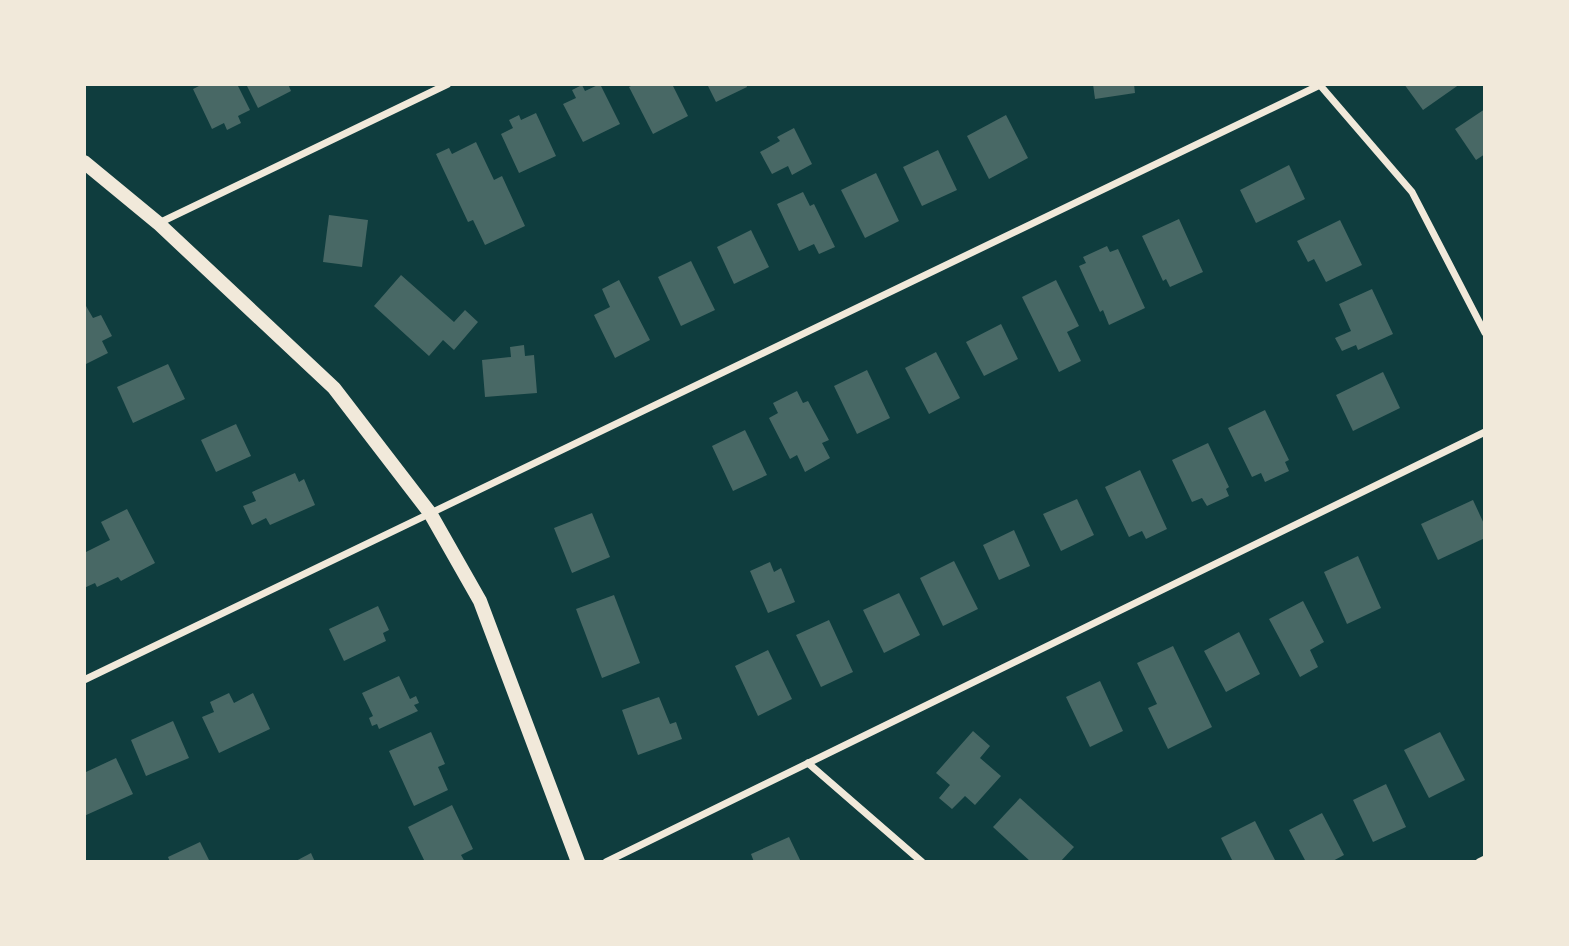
<svg xmlns="http://www.w3.org/2000/svg" width="1569" height="946" font-family="'Source Sans 3',sans-serif">
<rect width="100%" height="100%" fill="#0f3d3e"/>
<g fill="#486865">
<polygon points="203,84 237,84 250,110 238,116 241,123 227,130 224,123 212,129 193,89"/>
<polygon points="246,84 288,84 291,91 258,108"/>
<polygon points="600,84 620,124 583,142 563,104 576,98 572,90 582,85 585,91"/>
<polygon points="635,84 672,84 688,116 653,134 629,87"/>
<polygon points="707,84 746,84 747,87 716,102"/>
<polygon points="1093,84 1134,84 1135,93 1095,99"/>
<polygon points="1404,84 1460,84 1423,110"/>
<polygon points="1485,109 1485,154 1476,160 1455,129"/>
<polygon points="536,113 556,156 519,173 501,134 513,128 509,120 519,115 521,120"/>
<polygon points="1006,115 1028,158 989,179 967,136"/>
<polygon points="794,128 812,164 792,175 788,166 772,174 760,152 780,141 777,137"/>
<polygon points="476,142 494,180 502,176 525,226 485,245 473,220 468,222 436,154 449,148 452,154"/>
<polygon points="938,150 957,190 922,206 903,167"/>
<polygon points="1289,165 1305,199 1256,223 1240,190"/>
<polygon points="876,173 899,221 865,238 841,190"/>
<polygon points="803,192 810,206 814,204 835,247 819,254 814,244 799,251 777,204"/>
<polygon points="329,215 368,220 362,267 323,262"/>
<polygon points="1179,219 1203,272 1170,287 1166,279 1163,281 1142,236"/>
<polygon points="1340,220 1362,265 1326,282 1314,259 1308,262 1297,241"/>
<polygon points="751,230 769,267 734,284 717,247"/>
<polygon points="1107,246 1110,252 1118,249 1145,308 1109,325 1103,310 1100,312 1079,266 1086,263 1083,257"/>
<polygon points="691,261 715,310 681,326 658,277"/>
<polygon points="401,275 454,322 465,310 478,322 454,350 443,340 429,356 374,306"/>
<polygon points="619,280 650,340 615,358 594,315 610,307 602,289"/>
<polygon points="1056,280 1079,326 1067,332 1081,361 1059,372 1022,297"/>
<polygon points="1372,289 1393,334 1358,350 1356,345 1342,351 1335,338 1351,331 1339,304"/>
<polygon points="86,306 93,318 101,315 112,336 102,341 108,353 84,365 84,307"/>
<polygon points="1001,324 1018,359 984,376 966,342"/>
<polygon points="524,345 525,356 534,355 537,393 485,397 482,360 511,357 510,347"/>
<polygon points="936,352 960,398 929,414 905,368"/>
<polygon points="168,364 185,399 133,423 117,387"/>
<polygon points="867,370 890,418 857,434 834,386"/>
<polygon points="1383,372 1400,408 1353,431 1336,395"/>
<polygon points="797,391 803,403 808,401 829,440 822,443 830,458 805,472 797,455 790,459 769,418 778,413 773,403"/>
<polygon points="1265,410 1289,460 1285,462 1289,471 1265,482 1261,473 1252,477 1228,428"/>
<polygon points="236,424 251,456 216,472 201,440"/>
<polygon points="745,430 767,475 733,491 712,446"/>
<polygon points="1208,443 1229,487 1226,489 1229,496 1207,506 1202,498 1192,502 1172,460"/>
<polygon points="1140,470 1167,529 1146,539 1142,531 1129,537 1105,487"/>
<polygon points="295,473 299,482 304,479 315,505 270,525 266,518 252,525 243,506 256,501 252,492"/>
<polygon points="1077,499 1094,535 1061,551 1043,514"/>
<polygon points="1473,500 1485,526 1485,538 1438,560 1421,524"/>
<polygon points="127,509 155,563 121,581 118,577 97,587 95,583 84,588 84,553 110,540 101,522"/>
<polygon points="592,513 610,557 572,573 554,528"/>
<polygon points="1014,530 1030,566 999,580 983,545"/>
<polygon points="1358,556 1381,608 1347,624 1324,572"/>
<polygon points="954,561 978,609 943,626 920,578"/>
<polygon points="770,562 774,572 781,568 795,602 768,613 750,571"/>
<polygon points="899,593 920,635 884,653 863,610"/>
<polygon points="614,595 640,663 602,678 576,609"/>
<polygon points="1303,601 1324,642 1310,650 1318,667 1300,677 1269,619"/>
<polygon points="378,606 389,630 383,633 386,641 344,661 329,629"/>
<polygon points="829,620 853,672 821,687 796,635"/>
<polygon points="1239,632 1260,674 1226,692 1204,651"/>
<polygon points="1173,646 1212,727 1168,749 1148,708 1157,704 1137,663"/>
<polygon points="768,650 792,699 758,716 735,666"/>
<polygon points="399,676 410,699 416,696 419,703 414,705 418,711 379,729 377,724 372,726 369,718 373,716 362,693"/>
<polygon points="1100,681 1123,731 1090,747 1066,697"/>
<polygon points="229,693 234,703 253,693 270,729 219,753 202,717 214,712 210,702"/>
<polygon points="659,697 670,724 676,722 682,739 638,755 622,710"/>
<polygon points="173,721 189,758 146,776 131,740"/>
<polygon points="973,731 990,746 980,758 1001,776 975,805 965,796 952,809 939,798 950,785 936,773"/>
<polygon points="431,732 445,764 438,767 448,790 414,806 389,751"/>
<polygon points="1440,732 1465,780 1429,798 1404,750"/>
<polygon points="116,758 133,794 84,816 84,768 86,772"/>
<polygon points="1386,784 1406,827 1373,842 1353,800"/>
<polygon points="1020,798 1074,847 1060,862 1031,862 993,827"/>
<polygon points="452,805 473,849 461,855 465,862 425,862 408,827"/>
<polygon points="1322,813 1344,855 1331,862 1306,862 1289,830"/>
<polygon points="1255,821 1276,862 1233,862 1221,838"/>
<polygon points="789,837 801,862 754,862 751,854"/>
<polygon points="200,842 210,862 170,862 168,857"/>
<polygon points="311,853 315,862 294,862"/>
</g>
<g fill="none" stroke-linecap="round" stroke-linejoin="round">
<g stroke="#f1e9da" stroke-width="7">
<polyline points="1319,84 1412,192 1485,333"/>
<polyline points="159,223 448,84"/>
<polyline points="84,680 1320,85"/>
<polyline points="808,763 922,862"/>
<polyline points="606,862 1485,432"/>
<polyline points="1479,862 1485,859"/>
</g>
<polyline stroke="#f1e9da" stroke-width="14" points="84,162 158,223 334,388 430,513 480,601 578,862"/>
</g>
<rect width="1569" height="946" fill="none" stroke="#f1e9da" stroke-width="172"/>
</svg>
